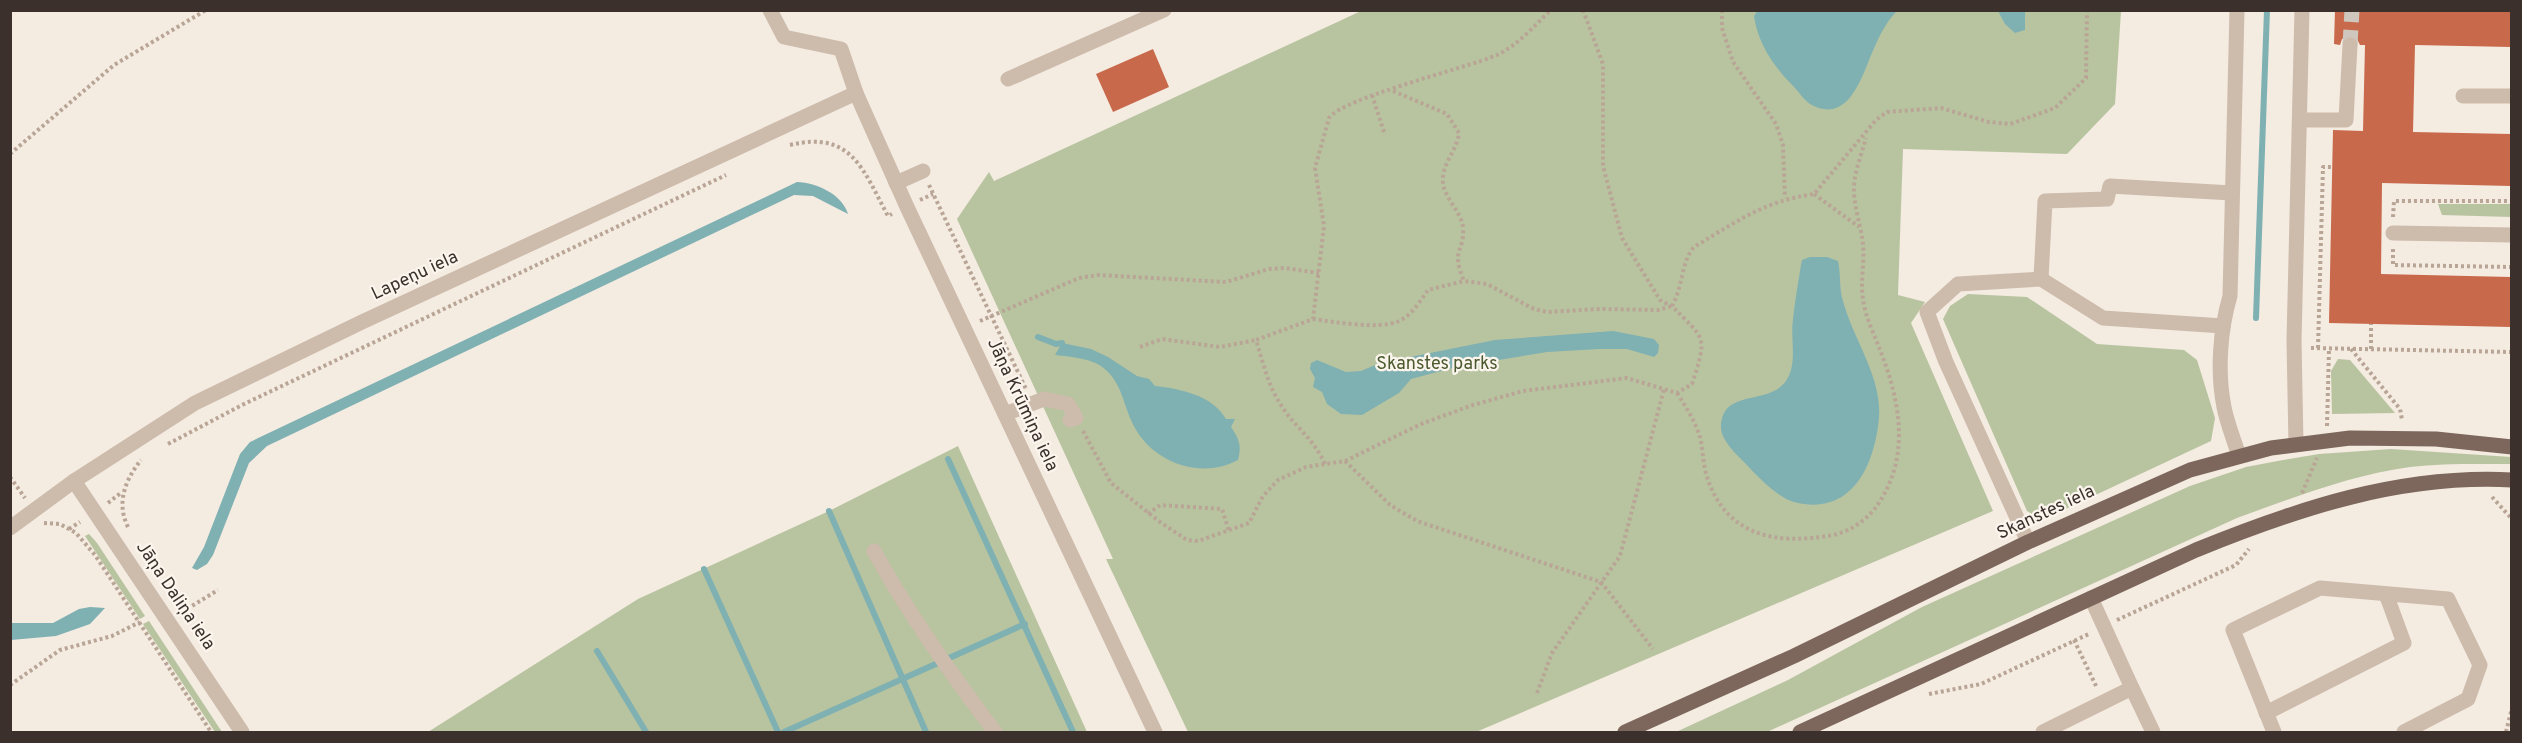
<svg xmlns="http://www.w3.org/2000/svg" width="2522" height="743" font-family="Overpass,sans-serif">
<rect width="100%" height="100%" fill="#f4ebe1"/>
<g fill="#b8c4a0">
<polygon points="1361,11 2121,11 2115,104 2067,154 1903,149 1898,295 1925,302 1911,323 1993,511 1476,732 1188,732 1106,559 1113,559 957,219 989,172 994,181"/>
<polygon points="2438,204 2511,204 2511,217 2442,215"/>
<polygon points="1968,294 2027,297 2097,344 2184,350 2197,360 2215,418 2211,441 2042,520 2027,511 1943,319 1950,306"/>
<polygon points="2338,359 2350,360 2395,413 2332,414 2331,371"/>
<polygon points="958,446 1087,732 428,732 638,599 829,511"/>
<path d="M2391 449 2511 457V464C2478 464 2443 463 2410 467 2351 475 2292 498 2237 518L1767 732H1676L1788 680 1922 607 2190 486 2246 467 2283 460 2319 454Z"/>
<polygon points="89,534 97,543 145,616 140,619 85,536"/>
<polygon points="149,621 222,732 215,732 143,624"/>
</g>
<g fill="#7fb0b2">
<path d="M1758 10H1897V11C1888 20 1880 34 1875 46 1863 71 1851 127 1810 104 1804 100 1799 92 1794 87 1774 67 1758 44 1754 16Z"/>
<polygon points="1998,11 2025,11 2025,30 2015,33 2005,24"/>
<path d="M797 182C817 183 842 194 848 214L813 196 794 195 267 446 249 463 213 555 207 564 197 570 192 568 204 547 240 454 250 442Z"/>
<path d="M1810 257H1827L1838 261C1841 274 1839 289 1843 301 1853 339 1882 377 1879 417 1875 465 1852 517 1794 502 1778 498 1756 475 1745 463 1736 454 1720 439 1721 426 1723 388 1768 406 1786 381 1798 363 1790 339 1793 319 1795 301 1798 283 1801 265L1802 260Z"/>
<polygon points="1613,331 1654,339 1659,345 1658,353 1654,357 1627,349 1599,349 1547,352 1456,367 1411,379 1399,393 1362,415 1341,414 1327,404 1322,392 1313,387 1315,378 1310,369 1311,363 1317,360 1346,372 1361,371 1380,363 1495,340"/>
<path d="M1062 343 1091 349 1108 357 1137 376 1149 379 1155 386C1181 389 1212 395 1226 419H1235L1231 427C1239 439 1242 445 1238 460 1199 481 1148 461 1131 420 1124 404 1121 384 1107 371 1095 358 1071 357 1055 355Z"/>
<polygon points="90,607 105,608 90,624 56,636 11,640 11,623 53,623 79,609"/>
</g>
<g fill="none" stroke-linecap="round" stroke-linejoin="round">
<g stroke="#7fb0b2" stroke-width="6">
<polyline points="2256,318 2267,10"/>
<polyline points="1038,337 1056,344 1062,343"/>
<polyline points="948,459 1073,732"/>
<polyline points="829,511 926,732"/>
<polyline points="704,569 778,732"/>
<polyline points="597,651 646,732"/>
<polyline points="784,732 1025,624"/>
</g>
</g>
<g fill="#c8694b">
<polygon points="2335,10 2511,10 2511,47 2415,45 2413,132 2511,134 2511,186 2382,183 2381,274 2511,277 2511,327 2329,323 2333,130 2363,131 2365,45 2360,45 2356,37 2350,35 2342,39 2340,45 2334,44"/>
<polygon points="1153,49 1169,87 1113,112 1096,74"/>
</g>
<g fill="none" stroke-linecap="round" stroke-linejoin="round">
<polyline stroke="#cfc6bd" stroke-width="15" stroke-dasharray="15 8" stroke-linecap="butt" points="2350,45 2352,10"/>
<g stroke="#b9a596" stroke-width="4" stroke-dasharray="3 3" stroke-linecap="butt">
<polyline points="1583,10 1603,64 1603,166 1622,238 1660,300 1671,306"/>
<polyline points="1722,10 1722,28 1733,62 1776,124 1783,145 1785,198"/>
<path d="M1393 91 1447 114 1459 133C1457 149 1445 161 1443 176 1440 195 1461 210 1463 227 1465 253 1450 248 1464 281L1487 284 1534 309 1547 312 1600 309 1658 310 1672 306"/>
<polyline points="1372,95 1385,135"/>
<path d="M790 145C852 130 863 170 888 216L892 214"/>
<polyline points="10,154 114,65 206,10"/>
<polyline points="929,185 1026,389"/>
<polyline points="1814,194 1859,227"/>
<polyline points="920,200 933,194"/>
<polyline points="2393,217 2394,201 2512,201"/>
<polyline points="2393,249 2393,265 2512,267"/>
<path d="M1313 319C1334 322 1380 330 1399 321 1412 315 1420 301 1428 290L1464 281"/>
<polyline points="980,321 1079,278 1098,275 1226,282 1269,269 1285,268 1319,273"/>
<polyline points="1140,347 1162,339 1220,347 1256,340"/>
<polyline points="2311,348 2512,352"/>
<polyline points="2318,348 2323,167 2332,167"/>
<polyline points="2351,349 2400,409 2402,420"/>
<polyline points="2371,349 2371,324"/>
<path d="M1677 393C1686 407 1695 421 1700 437 1703 450 1703 465 1707 477 1727 538 1778 545 1833 535 1853 531 1872 516 1882 498 1910 451 1899 398 1880 350 1874 334 1865 316 1863 299 1860 281 1865 262 1863 244 1861 225 1853 205 1854 186 1855 170 1862 153 1866 138"/>
<polyline points="2327,426 2329,349"/>
<path d="M1083 431 1111 483 1160 522 1187 540 1198 541 1249 523 1263 496 1278 480 1306 467 1345 461 1421 424 1473 405 1523 391 1627 378 1677 393 1692 384C1708 335 1705 340 1672 306 1683 287 1681 262 1694 247 1736 222 1764 201 1814 194L1876 120 1887 112 1941 108 1989 122 2010 124 2055 108 2086 78 2087 10"/>
<polyline points="168,444 244,404 726,175"/>
<polyline points="1345,461 1390,505 1417,521 1601,582 1653,649"/>
<path d="M1325 464C1312 436 1295 428 1281 405 1268 386 1263 362 1256 340L1313 319 1324 226 1315 168 1329 118C1342 98 1467 68 1497 55 1517 46 1535 25 1551 10"/>
<polyline points="10,477 25,498"/>
<polyline points="2302,493 2317,458"/>
<polyline points="2492,497 2512,519"/>
<polyline points="108,503 122,492"/>
<polyline points="1148,514 1160,505 1222,509 1229,531"/>
<polyline points="44,523 60,524 76,533 95,555 211,732"/>
<path d="M128 527C116 503 125 480 141 460"/>
<polyline points="69,529 80,522"/>
<polyline points="182,612 218,590"/>
<polyline points="2117,620 2236,565 2249,549"/>
<polyline points="2074,640 2097,688"/>
<polyline points="10,685 60,650 112,636 140,622"/>
<polyline points="1537,693 1552,653 1620,556 1664,389"/>
<polyline points="1929,694 1981,684 2089,634"/>
<polyline points="2506,732 2512,708"/>
</g>
<g stroke="#cdbbac" stroke-width="15">
<polyline points="770,10 784,37 841,49 856,93 907,207 1155,732"/>
<path d="M2237 10 2230 296C2220 330 2217 372 2224 407 2227 423 2234 440 2239 456"/>
<polyline points="1008,79 1164,10"/>
<polyline points="2463,96 2512,96"/>
<polyline points="2300,120 2346,120 2350,45"/>
<polyline points="896,183 923,171"/>
<polyline points="2393,233 2512,235"/>
<polyline points="2041,279 2045,201 2107,199 2110,186 2232,193"/>
<polyline points="1005,414 1044,399 1068,404 1076,418 1070,420"/>
<polyline points="2296,444 2294,341 2302,10"/>
<polyline points="74,481 242,732"/>
<polyline points="10,528 74,481 195,403 362,322 856,93"/>
<polyline points="2028,542 1946,362 1927,312 1958,284 2041,279 2103,318 2223,326"/>
<path d="M874 551C909 615 951 674 995 732"/>
<polyline points="2132,688 2153,732"/>
<polyline points="2266,713 2404,643 2386,594"/>
<polyline points="2043,732 2132,688 2091,598"/>
<polyline points="2274,732 2233,630 2320,588 2448,599 2480,665 2468,699 2404,732"/>
</g>
<g stroke="#7d675c" stroke-width="15">
<polyline points="1625,732 1794,656 2028,542 2190,470 2271,448 2350,438 2436,439 2512,447"/>
<path d="M1800 732 2196 550C2297 509 2400 474 2512 480"/>
</g>
</g>
<g text-anchor="middle" dominant-baseline="central" stroke-width="4.5" stroke-linejoin="round" paint-order="stroke">
<g font-size="18" fill="#3b302b" stroke="#fbf5ee">
<text transform="translate(415 276) rotate(-25)">Lapeņu iela</text>
<text transform="translate(1022 405) rotate(65)">Jāņa Krūmiņa iela</text>
<text transform="translate(2046 513) rotate(-25)">Skanstes iela</text>
<text transform="translate(175 596) rotate(56)">Jāņa Daliņa iela</text>
</g>
<g font-size="18" fill="#4a5a2e" stroke="#fbf5ee">
<text x="1437" y="364">Skanstes parks</text>
</g>
</g>
<rect width="2522" height="743" fill="none" stroke="#3b302b" stroke-width="24"/>
</svg>
